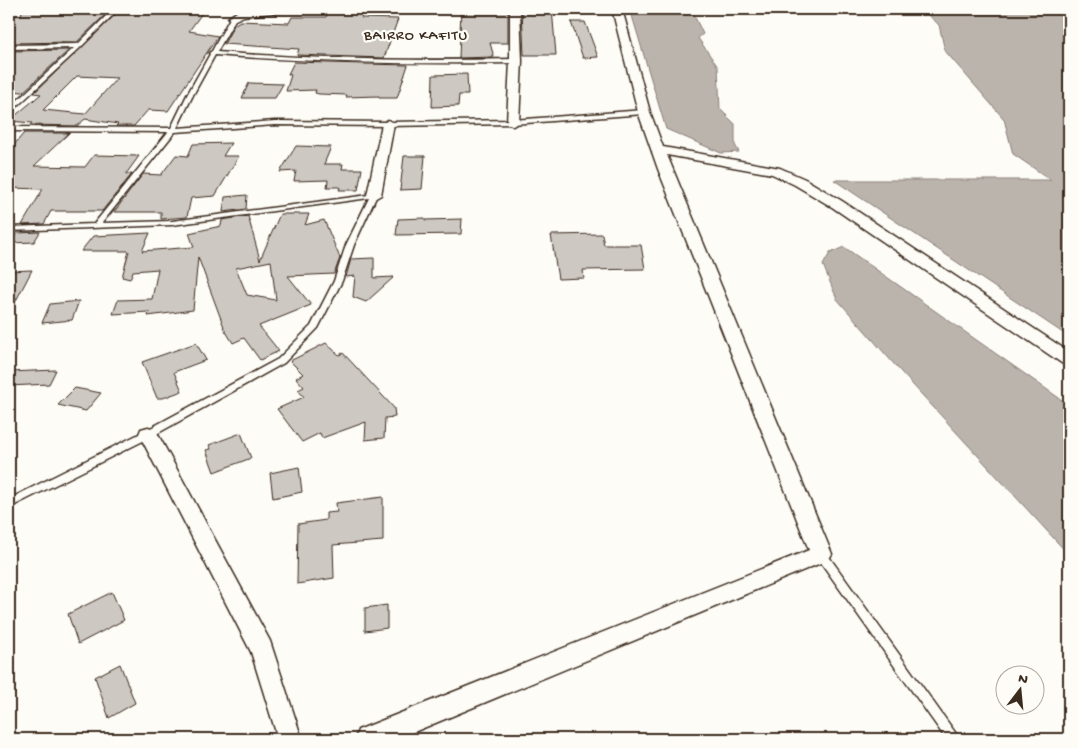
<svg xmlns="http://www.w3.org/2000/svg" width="1078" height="748" font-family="'Gochi Hand',sans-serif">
<rect width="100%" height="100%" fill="#fdfcf7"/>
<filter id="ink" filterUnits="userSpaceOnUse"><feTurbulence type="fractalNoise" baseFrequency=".02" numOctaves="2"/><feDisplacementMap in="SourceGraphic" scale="10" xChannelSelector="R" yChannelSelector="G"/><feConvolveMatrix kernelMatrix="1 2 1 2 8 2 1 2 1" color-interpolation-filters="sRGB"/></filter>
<g filter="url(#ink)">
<g fill="#bbb4ad" stroke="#887d74">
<polygon points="630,9 691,9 703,34 698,38 718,67 720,109 735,124 735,145 739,152 721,153 666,129"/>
<polygon points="922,9 1069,9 1069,337 834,180 1051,180 1013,154 1004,119 945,51 939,25"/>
<polygon points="844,247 1069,405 1069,555 901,372 837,299 823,265 830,253"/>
</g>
<g fill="#cdc8c2" stroke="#3b2a1e" fill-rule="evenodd">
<polygon points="25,9 66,9 66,10 97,9 95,14 106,14 77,42 9,43 9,16 21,15 22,11"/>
<path d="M126 9H205L189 31 218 36 168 111 148 110 134 126H116L118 124 85 119 77 126 30 125 32 123 9 121 41 94 34 93 117 13H122ZM77 76 117 78 85 114 43 110Z"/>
<polygon points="330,9 366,9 361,18 398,19 384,58 297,55 299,49 224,44 234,25 240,21 289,23 292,17 326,17"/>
<polygon points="461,9 508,10 508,43 490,43 494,57 459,58"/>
<polygon points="528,9 552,9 556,55 524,55 522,10"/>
<polygon points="571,22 585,22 598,57 583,58"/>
<polygon points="69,50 23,92 9,91 9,51"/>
<polygon points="294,62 365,64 408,65 397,98 379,98 379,96 346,97 347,95 319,94 315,93 316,90 286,91 291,75 288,74"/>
<polygon points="467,74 468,95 459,95 458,106 432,107 433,75"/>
<polygon points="249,83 283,84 275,98 242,98"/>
<polygon points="24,133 69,133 34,166 85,167 94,155 139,156 126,174 132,174 102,211 51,211 44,224 22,225 43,189 9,188 9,151"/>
<polygon points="231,143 223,156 239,156 215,196 191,198 187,217 161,219 161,212 114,212 143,174 161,175 176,155 188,156 193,144"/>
<polygon points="296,146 331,147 324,164 343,164 342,169 362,169 358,190 339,190 340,187 327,187 328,180 294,181 296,171 280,172"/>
<polygon points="404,156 425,156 422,189 400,190"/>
<polygon points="247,195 246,209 223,212 225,197"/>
<path d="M280 214H309L305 225 324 220 340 258 334 274 288 276 311 305 259 326 279 351 260 360 244 338 233 343 223 327H224L198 257 193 310 148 316 149 312 113 314 118 300 152 299 158 269 133 271 130 279 122 277 129 251H81L93 236 150 233 142 251 194 247 189 233 221 226 222 220 248 216 260 260ZM271 261 276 300 247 295 236 268Z"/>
<polygon points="425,218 425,220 462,219 461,234 396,235 398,219"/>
<polygon points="40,232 34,242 11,243 17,233"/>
<polygon points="602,234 604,245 641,245 645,269 583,270 584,278 558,279 551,235"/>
<polygon points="374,258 374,278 394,277 366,302 353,297 355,276 346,277 347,273 351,259"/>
<polygon points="32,270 9,314 9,271"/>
<polygon points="79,301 72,320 42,323 50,304"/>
<polygon points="196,343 206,360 174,372 182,391 163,398 157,398 142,362"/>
<polygon points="326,343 339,355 343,353 394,408 395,417 385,418 384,438 365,440 366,422 322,438 320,433 302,442 277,409 304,397 298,390 304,387 296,378 303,374 290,361"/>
<polygon points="56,370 49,384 9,386 9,372"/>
<polygon points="75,388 101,393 86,411 58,405"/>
<polygon points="241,433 251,458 214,472 206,450 211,449 209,445"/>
<polygon points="299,467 302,492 273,498 270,473"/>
<polygon points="383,497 383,541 333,545 334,578 297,584 298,524 326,520 326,513 337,512 336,503"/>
<polygon points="112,592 124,620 78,644 68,614"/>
<polygon points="387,605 387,628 365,631 365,608"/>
<polygon points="120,664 135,703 109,718 95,677"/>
</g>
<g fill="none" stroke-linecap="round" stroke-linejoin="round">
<g stroke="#3b2a1e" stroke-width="3">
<g id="lane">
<polygon points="113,9 119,9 81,47 11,112 9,113 9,108 74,48 9,49 9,45 78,44"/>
<path d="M233 16 236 18 217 52C317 60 416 61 516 59L519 61 516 63C416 64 315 63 215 55L193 95 177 128 275 121 388 122 513 120 644 110 647 112 644 114 513 124 388 126 275 125 175 132 102 223 172 221 376 194 377 195 354 245 342 281 318 328 284 363 151 437 9 508V499L145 431 278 359 311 326 334 281 346 245 369 198 172 225 9 231V227L94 224 168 132 9 131V127L171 128 187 95 210 54 209 53 212 51 230 18Z"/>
<polygon points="821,549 825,551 957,735 959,739 946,739 817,557 816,554 817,551"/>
</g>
</g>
<g stroke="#3b2a1e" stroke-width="3">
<g id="street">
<polygon points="255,9 288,9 283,12 244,16 233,21 228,18 238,11"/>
<polygon points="510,9 520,9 522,61 519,122 513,126 507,122 510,61"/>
<polygon points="612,9 622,9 650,112 663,147 780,168 805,179 842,201 1069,352 1069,366 1063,364 832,207 795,185 772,174 667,155 832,554 828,560 397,739 355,739 358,730 809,550 658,169 638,112"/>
<polygon points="388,120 394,124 381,195 374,199 367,195 382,124"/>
<polygon points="148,427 155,429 270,641 302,739 278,739 251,652 139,434 141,429"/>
</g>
</g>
<use href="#lane" fill="#fdfcf7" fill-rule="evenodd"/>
<use href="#street" fill="#fdfcf7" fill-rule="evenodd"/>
</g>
</g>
<g text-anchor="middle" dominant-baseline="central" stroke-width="4.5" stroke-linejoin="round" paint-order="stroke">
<g font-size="15" letter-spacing="1" fill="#3b2a1e" stroke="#fdfcf7">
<text x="416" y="36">BAIRRO KAFITU</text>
</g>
</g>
<rect width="1078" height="748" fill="none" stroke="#fdfcf7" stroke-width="30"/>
<rect x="15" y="15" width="1048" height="718" fill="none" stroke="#3b2a1e" stroke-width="2" filter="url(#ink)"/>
<g transform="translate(1020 690) rotate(16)"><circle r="24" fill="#fdfcf7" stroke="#afa8a0"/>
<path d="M0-4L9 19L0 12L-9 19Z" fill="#3b2a1e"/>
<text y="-8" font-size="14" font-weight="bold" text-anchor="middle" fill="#3b2a1e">N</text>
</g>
</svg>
